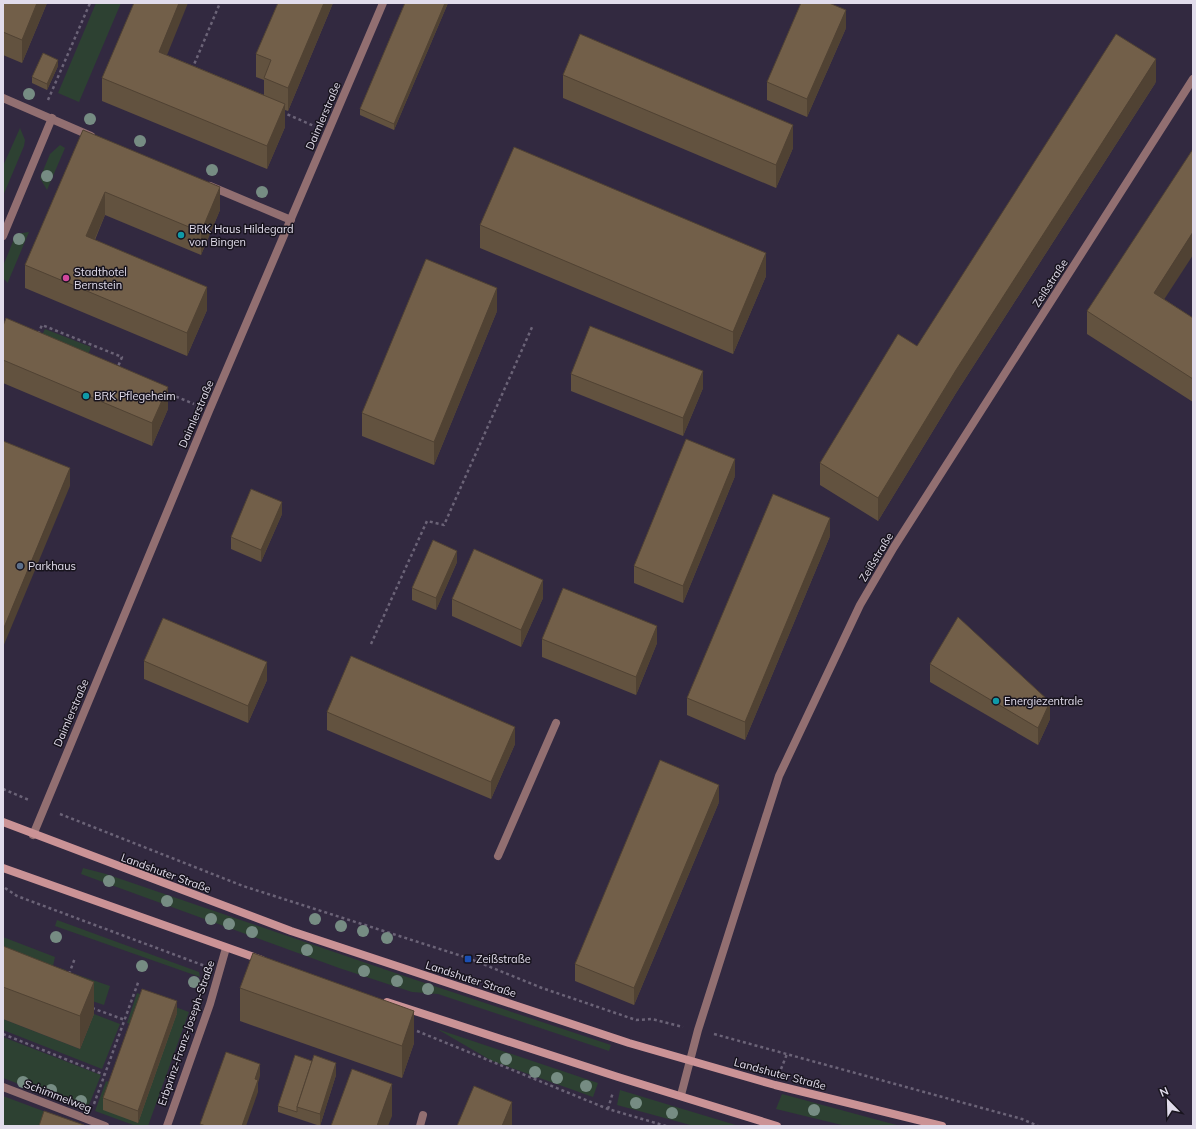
<svg xmlns="http://www.w3.org/2000/svg" width="1196" height="1129" font-family="Mulish,sans-serif">
<rect width="100%" height="100%" fill="#322940"/>
<g fill="#2d4132">
<polygon points="96,3 121,3 79,102 58,93"/>
<polygon points="20,128 25,140 24,146 3,196 3,166"/>
<polygon points="60,145 65,148 47,190 40,178 50,154"/>
<polygon points="29,232 8,282 8,283 3,278 3,266 16,234"/>
<polygon points="45,329 91,347 86,361 41,337"/>
<polygon points="83,868 106,874 413,979 611,1045 609,1051 438,994 412,992 339,968 81,874"/>
<polygon points="57,920 199,972 200,977 55,926"/>
<polygon points="3,937 55,957 53,966 66,970 61,983 3,961"/>
<polygon points="75,974 110,986 104,1005 68,993"/>
<polygon points="137,993 189,1012 148,1126 136,1126 95,1111 106,1081 113,1084 133,1025 127,1023"/>
<polygon points="94,1014 120,1024 102,1069 3,1030 3,1019 80,1049"/>
<polygon points="437,1029 598,1083 593,1097 492,1061"/>
<polygon points="3,1037 101,1075 87,1110 3,1078"/>
<polygon points="620,1090 739,1126 694,1126 617,1105"/>
<polygon points="782,1094 889,1123 901,1126 846,1126 776,1109"/>
<polygon points="3,1096 46,1112 41,1126 3,1126"/>
</g>
<g fill="none" stroke-linecap="round" stroke-linejoin="round">
<g stroke="#6b6377" stroke-width="2.5" stroke-dasharray="3 3" stroke-linecap="butt">
<polyline points="195,68 193,67 220,3"/>
<polyline points="48,100 90,3"/>
<polyline points="282,112 314,126"/>
<polyline points="38,334 42,325 122,357 117,369"/>
<polyline points="165,392 194,404"/>
<polyline points="371,644 427,521 444,525 533,325"/>
<polyline points="3,789 29,800"/>
<polyline points="60,814 243,886 468,958 542,988 636,1020 652,1019 683,1027"/>
<polyline points="5,888 17,896 205,966"/>
<polyline points="69,974 75,958"/>
<polyline points="92,1008 125,1020"/>
<polyline points="417,1031 608,1109 666,1126"/>
<polyline points="3,1034 105,1075"/>
<polyline points="714,1034 1022,1119 1038,1126"/>
<polyline points="781,1069 787,1054"/>
<polyline points="94,1104 139,980"/>
<polyline points="608,1109 613,1092"/>
</g>
<polyline stroke="#926f71" stroke-width="8" points="498,856 556,723"/>
<g stroke="#926f71" stroke-width="8">
<polyline points="3,98 91,136"/>
<polyline points="210,186 291,220"/>
<polyline points="3,236 52,118"/>
<polyline points="33,835 209,411 383,3"/>
<polyline points="3,1087 105,1126"/>
<polyline points="681,1095 698,1030 779,776 860,605 894,547 1193,79"/>
<polyline points="167,1126 210,1004 226,948"/>
<polyline points="420,1126 423,1115"/>
</g>
<g stroke="#cb9396" stroke-width="8">
<polyline points="3,822 291,931 629,1043 775,1085 942,1126"/>
<polyline points="3,868 262,960"/>
<polyline points="387,1002 618,1077 777,1126"/>
</g>
</g>
<g fill="#768c83">
<circle cx="29" cy="94" r="6"/>
<circle cx="90" cy="119" r="6"/>
<circle cx="140" cy="141" r="6"/>
<circle cx="212" cy="170" r="6"/>
<circle cx="47" cy="176" r="6"/>
<circle cx="262" cy="192" r="6"/>
<circle cx="19" cy="239" r="6"/>
<circle cx="109" cy="881" r="6"/>
<circle cx="167" cy="901" r="6"/>
<circle cx="211" cy="919" r="6"/>
<circle cx="315" cy="919" r="6"/>
<circle cx="229" cy="924" r="6"/>
<circle cx="341" cy="926" r="6"/>
<circle cx="363" cy="931" r="6"/>
<circle cx="252" cy="932" r="6"/>
<circle cx="56" cy="937" r="6"/>
<circle cx="387" cy="938" r="6"/>
<circle cx="307" cy="950" r="6"/>
<circle cx="142" cy="966" r="6"/>
<circle cx="364" cy="971" r="6"/>
<circle cx="397" cy="981" r="6"/>
<circle cx="194" cy="982" r="6"/>
<circle cx="428" cy="989" r="6"/>
<circle cx="506" cy="1059" r="6"/>
<circle cx="535" cy="1072" r="6"/>
<circle cx="557" cy="1078" r="6"/>
<circle cx="23" cy="1082" r="6"/>
<circle cx="586" cy="1086" r="6"/>
<circle cx="51" cy="1090" r="6"/>
<circle cx="81" cy="1101" r="6"/>
<circle cx="636" cy="1103" r="6"/>
<circle cx="814" cy="1110" r="6"/>
<circle cx="672" cy="1113" r="6"/>
</g>
<g fill="#62523f">
<polygon points="3,3 47,3 22,63 3,55"/>
<polygon points="278,3 333,3 288,111 285,110 285,127 267,169 102,101 102,78 167,55 264,95 264,80 256,77 256,54"/>
<polygon points="405,3 448,3 394,130 360,115 360,109"/>
<polygon points="846,28 807,117 767,100 767,82"/>
<polygon points="58,66 47,90 32,83 32,77"/>
<polygon points="563,75 793,148 776,188 563,98"/>
<polygon points="1156,82 956,393 878,521 820,485 820,463 917,346"/>
<polygon points="83,130 220,210 201,255 105,215 95,240 207,310 187,356 25,288 25,265"/>
<polygon points="480,225 766,276 733,354 480,248"/>
<polygon points="1164,299 1193,318 1193,402 1087,334 1087,311"/>
<polygon points="497,311 434,465 362,436 362,413"/>
<polygon points="3,326 168,409 152,446 3,383"/>
<polygon points="571,374 703,388 683,436 571,391"/>
<polygon points="735,476 683,603 634,583 634,566"/>
<polygon points="282,514 261,562 231,549 231,537"/>
<polygon points="830,536 745,740 687,715 687,698"/>
<polygon points="457,562 436,610 412,600 412,588"/>
<polygon points="543,598 521,647 452,616 452,599"/>
<polygon points="542,639 657,643 636,695 542,657"/>
<polygon points="144,661 267,680 248,723 144,679"/>
<polygon points="930,664 1050,719 1038,745 930,682"/>
<polygon points="327,712 515,744 491,799 327,730"/>
<polygon points="719,802 634,1005 575,981 575,964"/>
<polygon points="3,946 94,1014 80,1049 3,1019"/>
<polygon points="240,988 414,1043 402,1078 240,1021"/>
<polygon points="177,1013 138,1123 103,1110 103,1098"/>
<polygon points="312,1061 336,1075 320,1126 278,1112 278,1106"/>
</g>
<g fill="#504233">
<polygon points="37,3 47,3 22,63 22,40"/>
<polygon points="179,3 188,3 159,75 159,52"/>
<polygon points="324,3 333,3 288,111 288,88"/>
<polygon points="445,3 448,3 394,130 394,124"/>
<polygon points="846,10 846,28 807,117 807,99"/>
<polygon points="1156,59 1156,82 956,393 878,521 878,498 956,370"/>
<polygon points="58,60 58,66 47,90 47,84"/>
<polygon points="285,104 285,127 267,169 267,146"/>
<polygon points="793,125 793,148 776,188 776,165"/>
<polygon points="220,187 220,210 201,255 201,232"/>
<polygon points="105,192 105,215 86,259 86,236"/>
<polygon points="1193,232 1193,255 1154,315 1154,293"/>
<polygon points="766,253 766,276 733,354 733,332"/>
<polygon points="207,287 207,310 187,356 187,333"/>
<polygon points="497,288 497,311 434,465 434,442"/>
<polygon points="703,371 703,388 683,436 683,418"/>
<polygon points="168,387 168,409 152,446 152,423"/>
<polygon points="735,459 735,476 683,603 683,586"/>
<polygon points="70,468 70,486 3,647 3,630"/>
<polygon points="282,502 282,514 261,562 261,550"/>
<polygon points="830,518 830,536 745,740 745,722"/>
<polygon points="457,551 457,562 436,610 436,598"/>
<polygon points="543,580 543,598 521,647 521,630"/>
<polygon points="657,626 657,643 636,695 636,677"/>
<polygon points="267,662 267,680 248,723 248,706"/>
<polygon points="1050,702 1050,719 1038,745 1038,728"/>
<polygon points="515,727 515,744 491,799 491,782"/>
<polygon points="719,785 719,802 634,1005 634,988"/>
<polygon points="94,982 94,1014 80,1049 80,1016"/>
<polygon points="177,1001 177,1013 138,1123 138,1111"/>
<polygon points="414,1011 414,1043 402,1078 402,1046"/>
<polygon points="336,1063 336,1075 320,1126 320,1114"/>
<polygon points="260,1064 260,1076 258,1083 258,1092 246,1126 242,1126 255,1079"/>
<polygon points="392,1084 392,1116 388,1126 377,1126"/>
<polygon points="512,1102 512,1126 502,1126"/>
</g>
<g fill="#725f49" stroke="#504233">
<polygon points="3,3 37,3 22,40 3,32"/>
<polygon points="134,3 179,3 159,52 285,104 267,146 102,78"/>
<polygon points="278,3 324,3 288,88 264,78 271,60 256,54"/>
<polygon points="405,3 445,3 394,124 360,109"/>
<polygon points="801,3 829,3 846,10 807,99 767,82"/>
<polygon points="580,34 793,125 776,165 563,75"/>
<polygon points="1116,34 1156,59 956,370 878,498 820,463 898,334 917,346"/>
<polygon points="43,53 58,60 47,84 32,77"/>
<polygon points="83,130 220,187 201,232 105,192 86,236 207,287 187,333 25,265"/>
<polygon points="514,147 766,253 733,332 480,225"/>
<polygon points="1193,149 1193,232 1154,293 1193,318 1193,379 1087,311"/>
<polygon points="426,259 497,288 434,442 362,413"/>
<polygon points="6,318 168,387 152,423 3,360 3,326"/>
<polygon points="590,326 703,371 683,418 571,374"/>
<polygon points="686,439 735,459 683,586 634,566"/>
<polygon points="3,441 70,468 3,630"/>
<polygon points="251,489 282,502 261,550 231,537"/>
<polygon points="773,494 830,518 745,722 687,698"/>
<polygon points="433,540 457,551 436,598 412,588"/>
<polygon points="474,549 543,580 521,630 452,599"/>
<polygon points="563,588 657,626 636,677 542,639"/>
<polygon points="958,617 1050,702 1038,728 930,664"/>
<polygon points="163,618 267,662 248,706 144,661"/>
<polygon points="351,656 515,727 491,782 327,712"/>
<polygon points="660,760 719,785 634,988 575,964"/>
<polygon points="3,946 94,982 80,1016 3,987"/>
<polygon points="253,953 414,1011 402,1046 240,988"/>
<polygon points="142,989 177,1001 138,1111 103,1098"/>
<polygon points="226,1052 260,1064 255,1079 258,1080 242,1126 206,1126 200,1124"/>
<polygon points="295,1055 312,1061 297,1107 297,1112 278,1106"/>
<polygon points="314,1055 336,1063 320,1114 297,1107"/>
<polygon points="352,1069 392,1084 377,1126 331,1126"/>
<polygon points="474,1086 512,1102 502,1126 457,1126"/>
<polygon points="44,1111 84,1125 84,1126 39,1126"/>
</g>
<g fill="#0f9aa8" stroke="#18141e" stroke-width="1.5">
<circle cx="181" cy="235" r="4"/>
<circle cx="86" cy="396" r="4"/>
<circle cx="996" cy="701" r="4"/>
</g>
<circle fill="#d1479c" stroke="#18141e" stroke-width="1.5" cx="66" cy="278" r="4"/>
<circle fill="#5c6f8a" stroke="#18141e" stroke-width="1.5" cx="20" cy="566" r="4"/>
<rect fill="#1a4fb4" stroke="#18141e" stroke-width="1.5" x="464" y="955" width="8" height="8" rx="2"/>
<g text-anchor="middle" dominant-baseline="central" stroke-width="3" stroke-linejoin="round" paint-order="stroke">
<g font-size="11" fill="#e1dceb" stroke="#18141e">
<text transform="translate(323 116) rotate(-67)">Daimlerstraße</text>
<text transform="translate(1050 283) rotate(-57)">Zeißstraße</text>
<text transform="translate(196 414) rotate(-67)">Daimlerstraße</text>
<text transform="translate(876 557) rotate(-59)">Zeißstraße</text>
<text transform="translate(71 713) rotate(-67)">Daimlerstraße</text>
<text transform="translate(166 873) rotate(20)">Landshuter Straße</text>
<text transform="translate(471 979) rotate(18)">Landshuter Straße</text>
<text transform="translate(186 1033) rotate(-71)">Erbprinz-Franz-Joseph-Straße</text>
<text transform="translate(780 1074) rotate(15)">Landshuter Straße</text>
<text transform="translate(58 1096) rotate(21)">Schimmelweg</text>
</g>
<g font-size="11" fill="#e1dceb" stroke="#18141e" text-anchor="start">
<text x="189" y="229">BRK Haus Hildegard<tspan x="189" dy="13">von Bingen</tspan></text>
<text x="74" y="272">Stadthotel<tspan x="74" dy="13">Bernstein</tspan></text>
<text x="94" y="396">BRK Pflegeheim</text>
<text x="28" y="566">Parkhaus</text>
<text x="1004" y="701">Energiezentrale</text>
<text x="476" y="959">Zeißstraße</text>
</g>
</g>
<rect width="1196" height="1129" fill="none" stroke="#e1dceb" stroke-width="8"/>
<g transform="translate(1168 1101) rotate(337)" stroke="#18141e" stroke-width="3" paint-order="stroke">
<path d="M0-3L7 15L0 10L-7 15Z" fill="#e1dceb"/>
<text y="-6" font-size="11" font-weight="bold" text-anchor="middle" fill="#e1dceb">N</text>
</g>
</svg>
